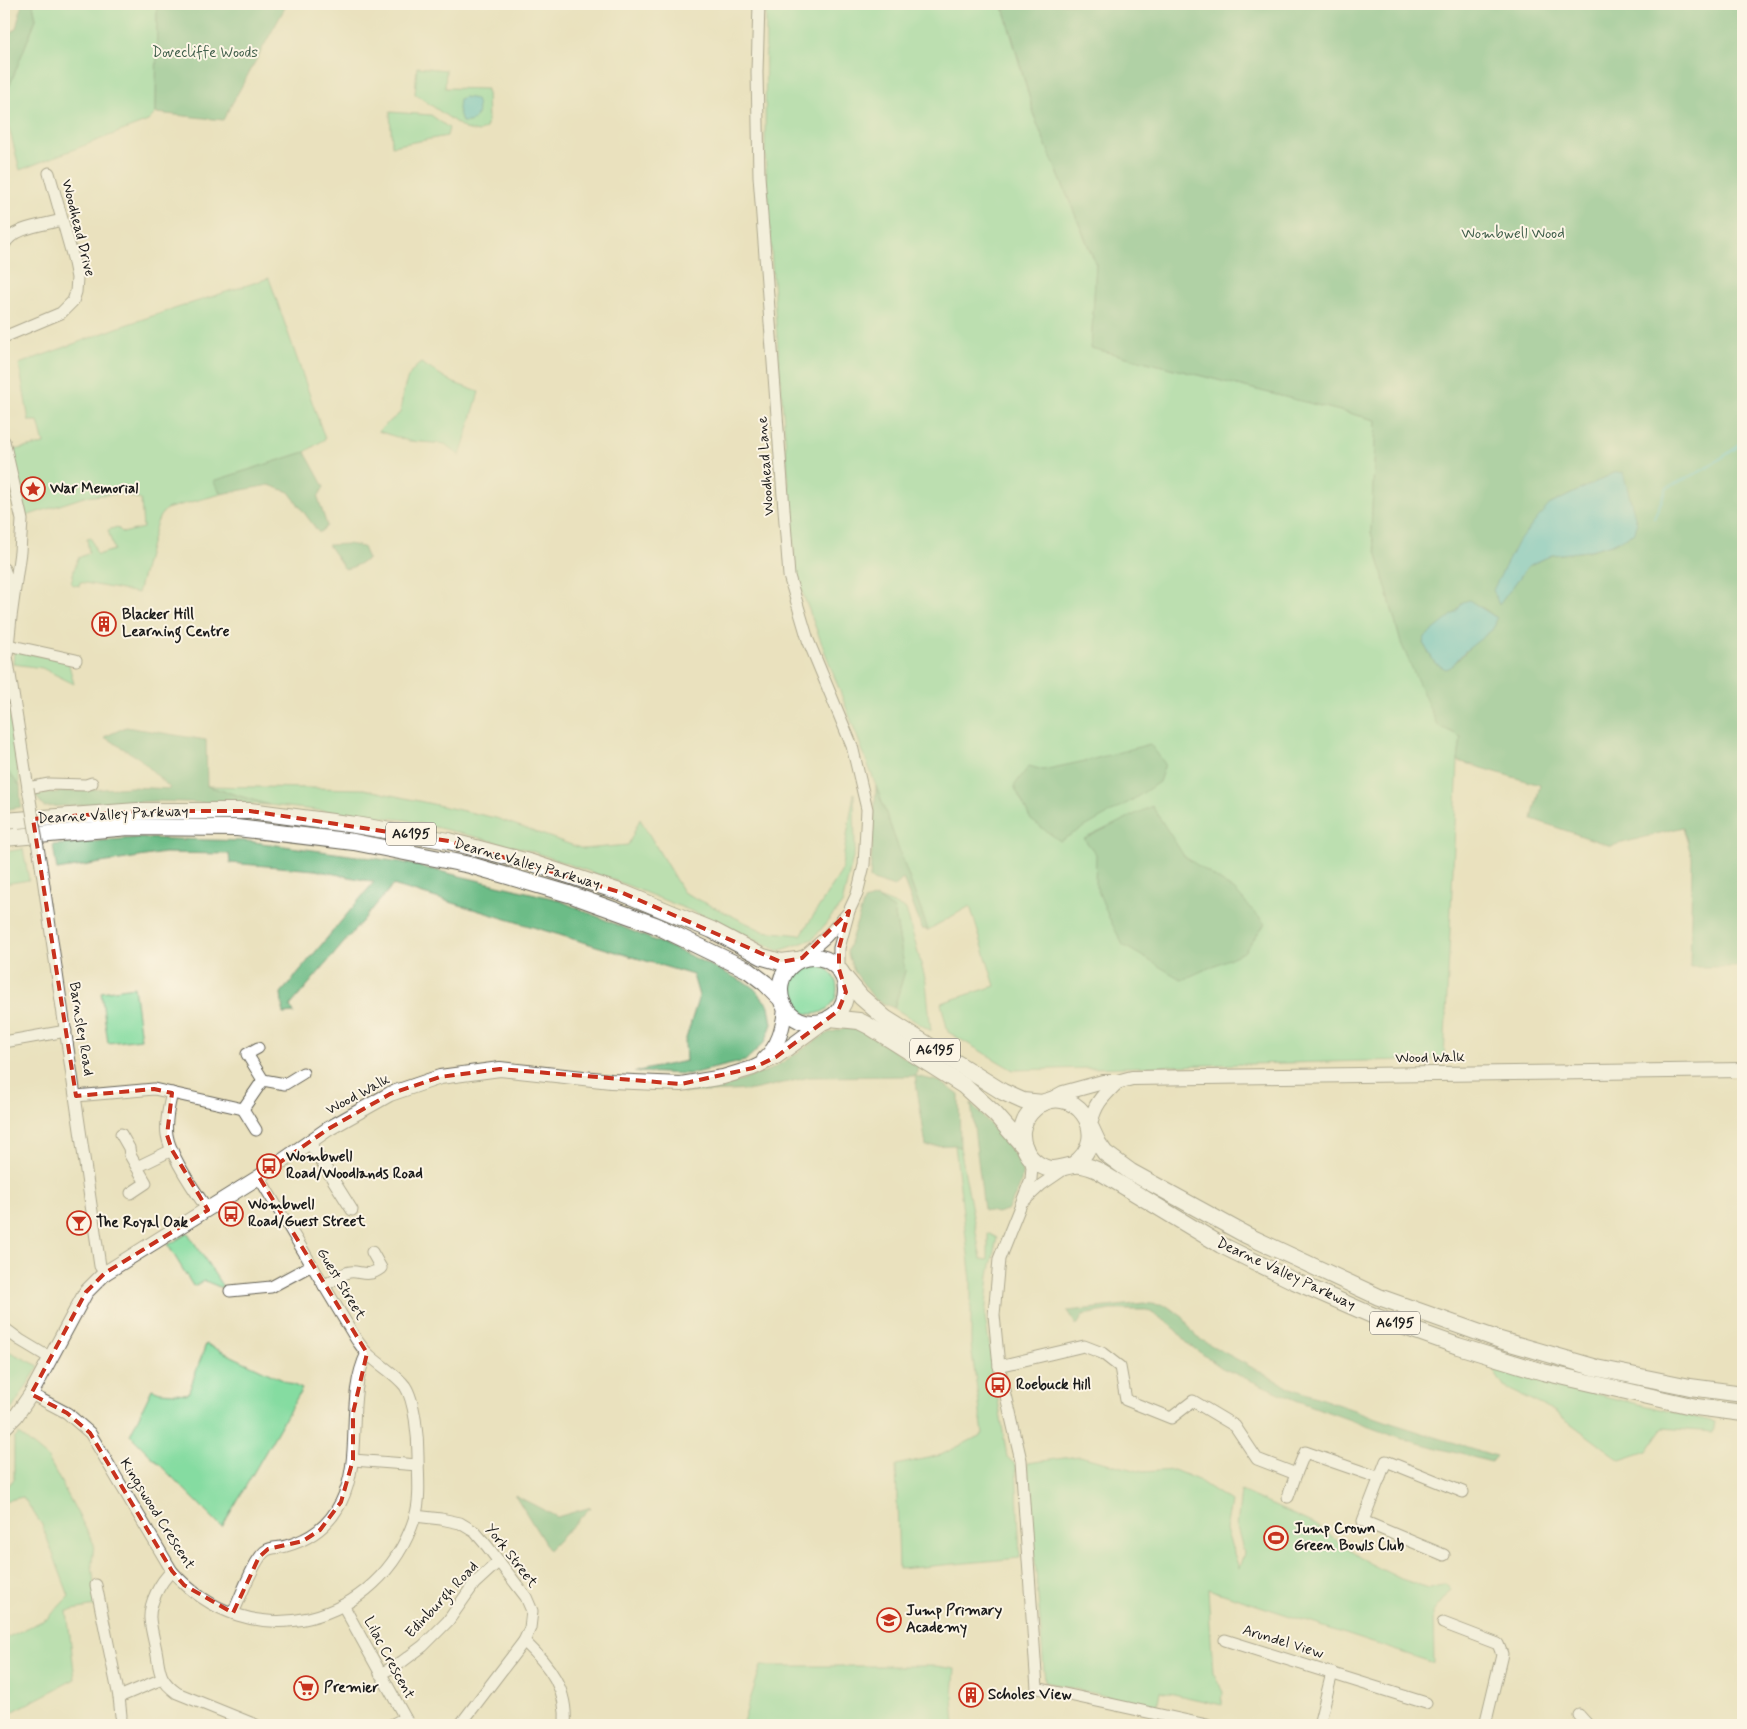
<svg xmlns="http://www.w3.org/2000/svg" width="1747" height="1729" font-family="Mynerve,sans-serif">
<rect width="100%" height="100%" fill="#fcf5e5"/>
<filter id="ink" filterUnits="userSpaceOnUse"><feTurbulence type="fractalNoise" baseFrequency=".02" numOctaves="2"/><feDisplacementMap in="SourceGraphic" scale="10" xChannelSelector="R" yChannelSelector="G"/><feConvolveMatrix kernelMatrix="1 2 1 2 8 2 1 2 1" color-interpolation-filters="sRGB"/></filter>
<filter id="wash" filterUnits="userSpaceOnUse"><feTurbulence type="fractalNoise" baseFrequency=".0096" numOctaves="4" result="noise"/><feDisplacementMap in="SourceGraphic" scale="20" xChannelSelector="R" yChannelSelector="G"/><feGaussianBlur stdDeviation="1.12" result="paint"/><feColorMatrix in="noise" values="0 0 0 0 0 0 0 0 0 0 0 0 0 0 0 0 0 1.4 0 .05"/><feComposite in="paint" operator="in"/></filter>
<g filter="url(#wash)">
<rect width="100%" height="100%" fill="#eae1be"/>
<g fill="#85dca1" stroke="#507c5e">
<polygon points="33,4 159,4 157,9 156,113 148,121 20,170 8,124 7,92 36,19"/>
<polygon points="766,4 1002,4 1036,121 1096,265 1091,348 1376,420 1371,532 1401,643 1461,737 1458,761 1444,1059 1013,1070 948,1032 941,1003 995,986 970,906 928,930 876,786 796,576 775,311 765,154"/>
<polygon points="417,67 446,70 445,88 487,89 488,121 486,128 478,132 465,129 415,94"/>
<polygon points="390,112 431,115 449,128 447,136 392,146"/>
<polygon points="269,278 325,439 305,452 214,481 221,494 166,509 160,516 156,525 138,593 80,582 79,586 71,584 74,570 78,558 89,553 87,539 91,538 97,555 114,550 108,530 117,527 123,533 143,528 141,500 121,493 84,497 26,516 13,450 44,444 38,421 29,421 19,364 125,325"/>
<path d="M421 363 454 383 479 392 460 456 445 444 409 441 378 431 400 413C403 394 404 374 421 363Z"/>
<polygon points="14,651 68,661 74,684 42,668 13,664"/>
<polygon points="6,690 20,786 4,767 4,694"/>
<polygon points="207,786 364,789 496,818 583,849 628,845 640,819 683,892 763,931 801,935 841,872 854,793 855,849 842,904 813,939 779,951 706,917 619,882 525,849 406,820 269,805"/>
<polygon points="23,849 29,880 4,884 4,852"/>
<polygon points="876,897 906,909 926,982 931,1031 894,1008 905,971 894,909"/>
<circle cx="812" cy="989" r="25"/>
<polygon points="134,987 141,1039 108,1043 101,992"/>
<polygon points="955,1145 960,1147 981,1259 988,1260 988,1233 997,1238 989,1275 985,1317 1007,1457 1016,1465 1020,1558 899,1569 896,1465 941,1455 983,1434 971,1345 971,1280"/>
<polygon points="188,1233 223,1287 222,1288 205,1281 193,1286 168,1245"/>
<polygon points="206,1344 302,1389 222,1527 130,1435 152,1389 160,1392 188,1394"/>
<polygon points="4,1349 39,1366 12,1409 4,1417"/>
<polygon points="1493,1370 1715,1422 1713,1432 1663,1428 1647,1451 1620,1460 1554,1411 1504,1387"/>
<polygon points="19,1434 48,1458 94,1544 92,1563 96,1606 67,1611 75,1679 6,1715 7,1725 4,1725 4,1639 48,1618 69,1596 42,1525 23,1497 4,1501 4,1490 14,1479 14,1439"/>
<polygon points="1079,1456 1143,1472 1174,1470 1198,1480 1231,1502 1226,1530 1239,1568 1244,1553 1237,1527 1241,1491 1316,1525 1369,1563 1401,1579 1429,1588 1446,1584 1451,1590 1433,1612 1434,1663 1208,1589 1213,1673 1223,1692 1222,1705 1160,1691 1157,1708 1045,1682 1027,1463"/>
<polygon points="761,1666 936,1666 955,1669 953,1697 955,1725 742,1725"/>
</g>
<g fill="#6cbc87" stroke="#446c52" fill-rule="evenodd">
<polygon points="22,4 33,4 36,19 7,92 8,124 4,125 4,36 16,29"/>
<polygon points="159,4 287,4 223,120 156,113 157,9"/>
<path d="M1003 4H1743V967H1690L1692 858 1683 827 1611 846 1532 819 1540 785 1458 761 1461 737 1437 725 1401 643 1371 532 1376 420 1091 348 1096 264 1036 121ZM1614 473 1635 533 1612 544 1587 551 1552 555 1528 566 1499 604 1549 505ZM1463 602 1483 608 1497 618 1456 662 1435 663 1423 643 1425 638 1456 612Z"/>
<polygon points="305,452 324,487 318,497 327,526 319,533 289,492 269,485 221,494 213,481"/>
<polygon points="348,544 363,547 368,559 353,567 345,569 328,545"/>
<polygon points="126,727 206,740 207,786 269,805 156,801 44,807 34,794 131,787 171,789 139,758 104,737"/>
<polygon points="1150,744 1165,764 1159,782 1131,801 1060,841 1031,820 1014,786 1029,766 1043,770 1090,760"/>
<polygon points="4,767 20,786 21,807 4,810"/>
<polygon points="876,786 928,930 922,929 903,879 894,887 870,879"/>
<polygon points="1152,806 1184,856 1235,891 1265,924 1244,952 1182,980 1123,945 1109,918 1095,883 1096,854 1084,839"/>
<polygon points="134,838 247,841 401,862 556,899 691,956 752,986 769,1006 772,1024 765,1042 745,1061 690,1074 634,1072 686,1061 685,1042 699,996 693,975 393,885 290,1006 294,1013 283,1014 281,993 374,882 315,870 230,863 229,854 164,853 57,870 53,845"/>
<polygon points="876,897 894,909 905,971 894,1008 875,1000 854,971 847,952 864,901"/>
<polygon points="846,1028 862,1031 918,1066 916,1076 941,1082 959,1095 960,1147 955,1145 926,1146 915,1076 810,1077 753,1090 683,1093 741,1081 772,1069 828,1033"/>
<path d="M971 1103C982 1115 1020 1156 1022 1171 1023 1185 1014 1198 1007 1210L997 1213 984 1210Z"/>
<polygon points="1144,1303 1167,1306 1183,1317 1196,1337 1288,1387 1394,1424 1496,1456 1491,1462 1399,1438 1298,1401 1222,1368 1188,1344 1170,1324 1147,1310 1111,1310 1083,1315 1077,1326 1067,1311"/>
<polygon points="515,1495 557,1517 591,1507 549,1550"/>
</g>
<g fill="#56c3ca" stroke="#397073">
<path d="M465 97 476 99C480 112 478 124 462 122L458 109 459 99Z"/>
<polygon points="1623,472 1637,524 1635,533 1612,544 1587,551 1552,555 1528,566 1499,605 1493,590 1517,543 1549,505 1614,473"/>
<polygon points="1469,600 1497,618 1495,625 1492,630 1464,652 1451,667 1446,669 1435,663 1423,643 1425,637 1456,612 1463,602"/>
</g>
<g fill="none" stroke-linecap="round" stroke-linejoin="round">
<polyline stroke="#56c3ca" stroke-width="2.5" points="1654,518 1667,488 1705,469 1733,450 1743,441"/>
</g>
</g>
<g filter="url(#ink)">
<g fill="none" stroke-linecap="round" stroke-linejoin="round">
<g stroke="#646155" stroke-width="13">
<g id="minor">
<polyline points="759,4 757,72 759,176 789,576 808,640 852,746 867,809 864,865 857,894 849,911 839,948 839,969"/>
<path d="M4 245C13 227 44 225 62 220"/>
<polyline points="4,337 61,313 73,301 76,292 77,278 73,258 49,173"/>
<polyline points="4,441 22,520 20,552 11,617 7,656 28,788 49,784 86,785 92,783"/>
<polyline points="4,569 13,593"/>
<polyline points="8,645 76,660"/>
<polyline points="41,865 100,1266 105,1273"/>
<polyline points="802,958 826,937 847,914"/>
<polyline points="4,1042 66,1031"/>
<polyline points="258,1048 247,1054 263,1080"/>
<path d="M172 1093C169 1105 165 1122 167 1135 170 1155 196 1193 208 1210"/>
<polyline points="76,1096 154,1089 243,1109 263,1080 285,1084 303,1073"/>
<polyline points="243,1109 256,1130"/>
<polyline points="121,1134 129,1148 130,1155 146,1183 131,1193"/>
<polyline points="310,1143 352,1210"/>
<polyline points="1029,1156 1032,1167 1031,1179 999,1259 994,1315 999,1366 1021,1460 1037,1688 1207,1725"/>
<polyline points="137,1167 172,1150"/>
<polyline points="1025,1200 1041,1185 1063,1170"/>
<path d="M324 1286C331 1282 338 1276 346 1273 358 1268 365 1280 381 1268L372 1252"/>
<polyline points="230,1291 271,1287 312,1265"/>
<polyline points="4,1334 8,1331 20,1340 50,1358"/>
<polyline points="999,1366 1084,1346 1102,1353 1120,1367 1126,1400 1171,1418 1193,1401 1235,1426 1257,1459 1296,1474 1305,1452 1380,1478"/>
<path d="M31 1394 67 1413 90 1433 172 1571C249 1659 380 1626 415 1517 421 1498 418 1476 418 1456 418 1438 415 1401 405 1386 395 1373 379 1365 368 1354 363 1350 360 1344 356 1339L259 1177"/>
<polyline points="353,1460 418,1465"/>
<polyline points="1288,1497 1296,1474"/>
<polyline points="415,1516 441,1519 460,1523 475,1532 487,1546 526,1597 532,1611 530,1628 524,1641 460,1725"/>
<polyline points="1444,1555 1363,1521 1386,1461 1463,1492"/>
<path d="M172 1571C160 1582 149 1603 150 1619 151 1629 154 1640 156 1650 160 1671 158 1679 177 1693L256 1725"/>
<polyline points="96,1585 119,1697 162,1679"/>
<polyline points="343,1605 409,1725"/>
<path d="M233 1613C240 1599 255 1556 267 1550 272 1547 280 1548 286 1546 311 1539 329 1526 341 1502 364 1456 344 1400 367 1353"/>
<polyline points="1443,1623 1498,1644 1502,1654 1485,1725"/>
<polyline points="1225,1640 1426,1703"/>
<path d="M524 1641C549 1665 568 1689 565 1725"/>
<polyline points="380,1674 399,1664 423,1646 448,1621 474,1584 499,1561"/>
<polyline points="119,1697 121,1716"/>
<polyline points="1579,1715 1588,1725"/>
<polyline points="391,1725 405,1718"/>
<polyline points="1319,1725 1332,1673"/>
</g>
</g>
<g stroke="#646155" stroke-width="16">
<g id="major">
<path d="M764 1059C779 1046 783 1028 785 1009"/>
<polyline points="1050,1100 1063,1093 1103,1082 1117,1082 1132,1078 1743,1070"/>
<path d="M1090 1124C1095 1103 1102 1097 1117 1082"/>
<polyline points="4,1428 16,1416 31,1394 86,1292 105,1273 259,1177 328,1129 390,1094 440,1077 500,1069 611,1081 681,1084 723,1077 753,1068 776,1057 825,1021"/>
</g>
</g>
<g stroke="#646155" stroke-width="18">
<g id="highway">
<polyline points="4,821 137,811 250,811 355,825 449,841 532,863 623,893 712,930 763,957 781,962 797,960"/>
<polyline points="4,838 129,827 237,828 354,842 470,865 569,894 655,925 748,970 765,983 780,998"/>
<circle cx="813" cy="990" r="33"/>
<polyline points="841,973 861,997 885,1018 1003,1092 1023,1101 1043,1103"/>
<polyline points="830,1018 859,1021 869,1026 964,1086 995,1114 1025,1148"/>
<polyline points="1091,1128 1098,1143 1105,1153 1131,1172 1246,1235 1379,1297 1500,1340 1597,1368 1690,1387 1743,1394"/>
<path d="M1073 1165C1116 1135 1071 1078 1035 1108 1028 1114 1023 1122 1022 1131 1021 1144 1027 1157 1038 1164 1054 1174 1060 1166 1075 1165 1082 1164 1090 1167 1097 1170L1221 1245 1294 1281 1374 1316 1458 1346 1543 1372 1696 1407 1743 1413"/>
</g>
</g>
<use href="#minor" stroke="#fff" stroke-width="11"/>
<use href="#major" stroke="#fff" stroke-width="14"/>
<use href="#highway" stroke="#fff" stroke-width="16"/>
<g stroke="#646155" stroke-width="13" stroke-linecap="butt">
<polyline id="minor-bridge" points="28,788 41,865"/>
</g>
<use href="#minor-bridge" stroke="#fff" stroke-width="11"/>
</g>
</g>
<path d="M0 0H1747V1729H0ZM137 811H250L449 841 623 893 781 962 802 958 849 911 839 948V969L846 992 838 1011 776 1057 753 1068 681 1084 500 1069 440 1077 390 1094 328 1129 259 1177 367 1353 353 1413V1460L341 1502 320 1530 303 1541 268 1549 259 1557 233 1613 184 1585 172 1571 90 1433 67 1413 31 1394 86 1292 105 1273 208 1210 172 1150 167 1135 172 1093 154 1089 76 1096 33 819Z" fill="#eae1be" fill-opacity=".55" fill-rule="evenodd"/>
<path fill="none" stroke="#c8321e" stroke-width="4" stroke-dasharray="10 6" stroke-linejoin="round" d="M137 811H250L449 841 623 893 781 962 802 958 849 911 839 948V969L846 992 838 1011 776 1057 753 1068 681 1084 500 1069 440 1077 390 1094 328 1129 259 1177 367 1353 353 1413V1460L341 1502 320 1530 303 1541 268 1549 259 1557 233 1613 184 1585 172 1571 90 1433 67 1413 31 1394 86 1292 105 1273 208 1210 172 1150 167 1135 172 1093 154 1089 76 1096 33 819Z"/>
<defs>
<g id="sight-ring" transform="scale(1.25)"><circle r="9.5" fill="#fcf5e5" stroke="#c8321e" stroke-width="1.5"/><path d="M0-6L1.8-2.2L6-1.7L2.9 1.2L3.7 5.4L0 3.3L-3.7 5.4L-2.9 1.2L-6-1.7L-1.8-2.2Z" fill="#c8321e"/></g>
<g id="building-ring" transform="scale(1.25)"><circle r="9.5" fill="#fcf5e5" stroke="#c8321e" stroke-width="1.5"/><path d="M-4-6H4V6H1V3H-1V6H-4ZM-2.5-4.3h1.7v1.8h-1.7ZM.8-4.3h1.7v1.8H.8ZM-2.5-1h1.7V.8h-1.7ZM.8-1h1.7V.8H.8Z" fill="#c8321e"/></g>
<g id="bus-ring" transform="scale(1.25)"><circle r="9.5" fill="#fcf5e5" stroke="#c8321e" stroke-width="1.5"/><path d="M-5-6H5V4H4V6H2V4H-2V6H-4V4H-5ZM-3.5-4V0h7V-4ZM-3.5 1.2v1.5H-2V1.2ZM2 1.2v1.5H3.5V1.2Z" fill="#c8321e"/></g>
<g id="bar-ring" transform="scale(1.25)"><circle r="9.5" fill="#fcf5e5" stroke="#c8321e" stroke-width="1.5"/><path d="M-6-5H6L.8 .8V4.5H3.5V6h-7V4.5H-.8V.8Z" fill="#c8321e"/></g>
<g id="stadium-ring" transform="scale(1.25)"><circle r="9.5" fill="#fcf5e5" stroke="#c8321e" stroke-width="1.5"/><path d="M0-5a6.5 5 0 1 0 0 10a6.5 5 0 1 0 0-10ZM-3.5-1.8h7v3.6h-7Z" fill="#c8321e"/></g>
<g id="school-ring" transform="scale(1.25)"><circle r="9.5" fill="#fcf5e5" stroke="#c8321e" stroke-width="1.5"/><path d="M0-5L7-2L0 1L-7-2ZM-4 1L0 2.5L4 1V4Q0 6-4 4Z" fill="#c8321e"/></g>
<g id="supermarket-ring" transform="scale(1.25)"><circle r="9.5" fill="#fcf5e5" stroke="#c8321e" stroke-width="1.5"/><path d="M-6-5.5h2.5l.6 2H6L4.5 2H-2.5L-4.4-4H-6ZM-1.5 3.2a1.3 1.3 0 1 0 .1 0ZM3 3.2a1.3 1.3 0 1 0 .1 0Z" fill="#c8321e"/></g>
</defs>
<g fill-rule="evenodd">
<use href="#sight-ring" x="33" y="489"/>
<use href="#building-ring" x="104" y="624"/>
<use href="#bus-ring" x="269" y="1166"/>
<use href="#bus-ring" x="231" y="1214"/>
<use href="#bar-ring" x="79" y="1223"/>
<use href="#bus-ring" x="998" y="1385"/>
<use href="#stadium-ring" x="1276" y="1538"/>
<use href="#school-ring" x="889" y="1620"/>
<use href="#supermarket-ring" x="306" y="1688"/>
<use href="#building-ring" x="971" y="1695"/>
</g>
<g text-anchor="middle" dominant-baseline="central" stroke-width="4" stroke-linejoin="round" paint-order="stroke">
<g fill="#fcf5e5" stroke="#5f5d58" stroke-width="1">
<rect x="386" y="822.5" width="50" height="23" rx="4"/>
<rect x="910" y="1038.5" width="50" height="23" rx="4"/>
<rect x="1370" y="1311.5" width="50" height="23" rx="4"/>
</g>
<g font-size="14" font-weight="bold" fill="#1c1c1c">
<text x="411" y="834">A6195</text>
<text x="935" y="1050">A6195</text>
<text x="1395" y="1323">A6195</text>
</g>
<g font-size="15" fill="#415f4b" stroke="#fcf5e5">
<text x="205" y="53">Dovecliffe Woods</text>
<text x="1513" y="234">Wombwell Wood</text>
</g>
<g font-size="15" fill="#1c1c1c" stroke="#fcf5e5">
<text transform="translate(78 228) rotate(76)">Woodhead Drive</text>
<text transform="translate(766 466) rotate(-94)">Woodhead Lane</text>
<text transform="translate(113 815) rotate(-3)">Dearne Valley Parkway</text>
<text transform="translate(527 864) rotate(16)">Dearne Valley Parkway</text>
<text transform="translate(81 1029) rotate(81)">Barnsley Road</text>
<text transform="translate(1430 1058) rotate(-1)">Wood Walk</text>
<text transform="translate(358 1095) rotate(-28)">Wood Walk</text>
<text transform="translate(1286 1274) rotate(25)">Dearne Valley Parkway</text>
<text transform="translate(341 1284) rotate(59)">Guest Street</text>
<text transform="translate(157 1514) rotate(58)">Kingswood Crescent</text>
<text transform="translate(511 1556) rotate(52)">York Street</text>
<text transform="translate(442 1600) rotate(-47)">Edinburgh Road</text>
<text transform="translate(1283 1642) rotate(17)">Arundel View</text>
<text transform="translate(389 1658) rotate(62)">Lilac Crescent</text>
</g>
<g font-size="15" font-weight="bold" fill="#1c1c1c" stroke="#fcf5e5" text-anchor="start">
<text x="50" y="489">War Memorial</text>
<text x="122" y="615">Blacker Hill<tspan x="122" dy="17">Learning Centre</tspan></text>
<text x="286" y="1157">Wombwell<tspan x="286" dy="17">Road/Woodlands Road</tspan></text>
<text x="248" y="1205">Wombwell<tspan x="248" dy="17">Road/Guest Street</tspan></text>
<text x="96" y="1223">The Royal Oak</text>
<text x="1016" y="1385">Roebuck Hill</text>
<text x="1294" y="1529">Jump Crown<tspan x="1294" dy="17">Green Bowls Club</tspan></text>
<text x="906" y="1611">Jump Primary<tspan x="906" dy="17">Academy</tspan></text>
<text x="324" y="1688">Premier</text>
<text x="988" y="1695">Scholes View</text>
</g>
</g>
<rect width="1747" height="1729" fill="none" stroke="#fcf5e5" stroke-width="20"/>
</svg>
